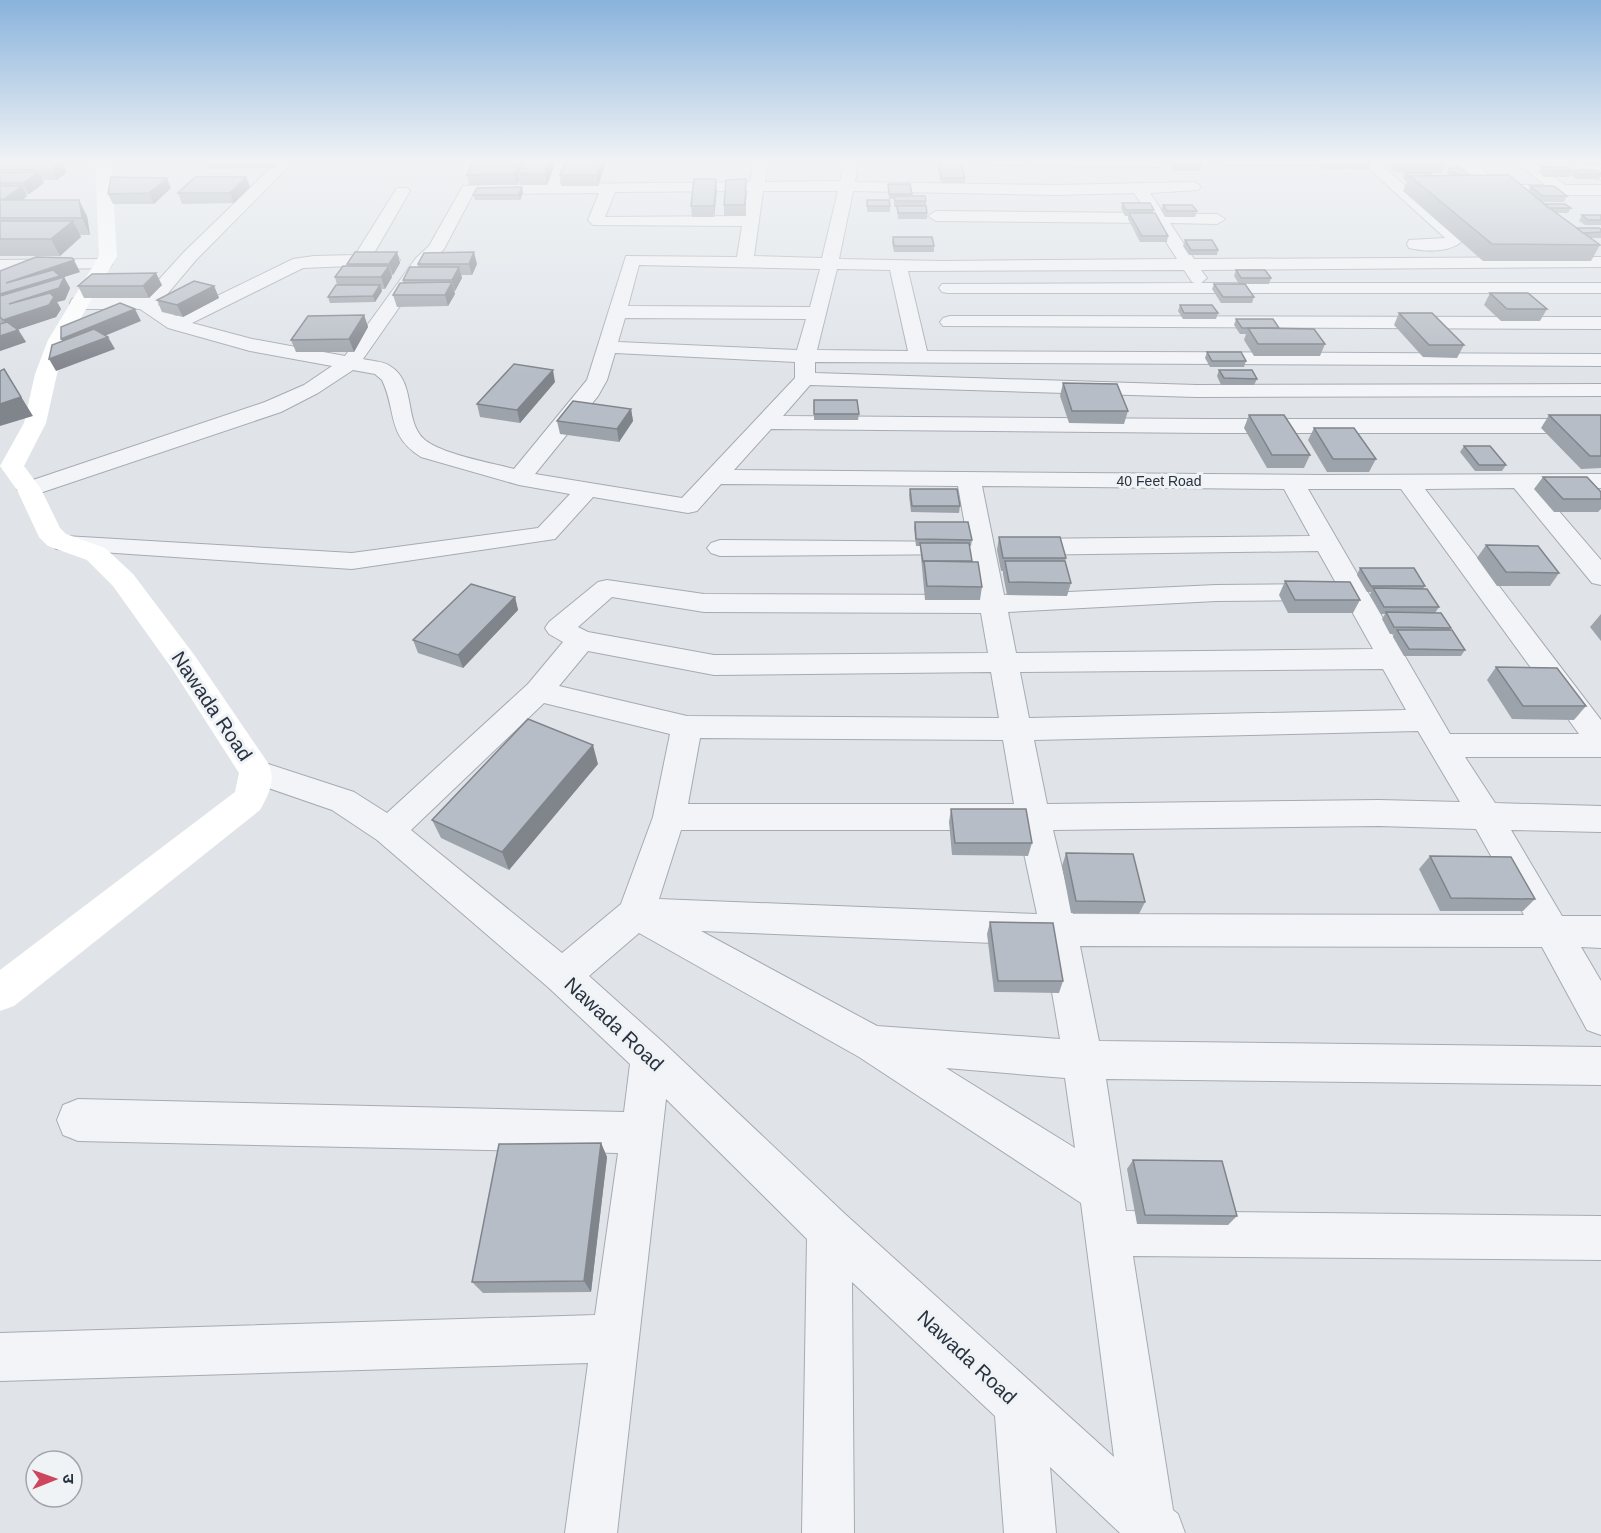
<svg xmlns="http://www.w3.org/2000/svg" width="1601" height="1533" font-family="Helvetica,'Noto Sans Devanagari',sans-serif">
<rect width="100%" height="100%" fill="#e0e4e9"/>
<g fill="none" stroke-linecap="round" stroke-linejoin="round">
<g stroke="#a5abb3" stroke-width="2">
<g id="street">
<path d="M280 159H296L196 260 158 305 176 316 293 259 314 256 355 255 397 188H407L410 191 373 255 397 256 400 260 397 264 303 268 192 323 252 339 345 356 416 258 429 246 463 186 543 184 556 159H570L559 184 750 182 754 159H768L765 182 840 181 845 159H859L855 182 1057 185 1193 182 1198 184 1201 187 1198 190 1150 193 1164 214H1217L1225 219 1217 224 1170 223 1194 259 1601 257V267L1201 270 1207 278 1201 283H1601V293H948L942 292 939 288 942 284 1195 283 1192 282 1184 270 908 271 927 351 1601 354V366L815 362V373L1196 385 1601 384V396L1196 397 810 385 783 416 1207 419H1601V433H1207L771 429 734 470 1319 475 1601 474V488H1539L1601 560V585L1592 583 1514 488 1425 489 1601 720V757H1465L1495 803 1601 806V832L1511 830 1562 916H1601V948L1581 947 1601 981V1035L1587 1030 1542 947 1080 946 1099 1041 1601 1047V1085L1106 1079 1126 1211 1601 1216V1260L1133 1256 1173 1510 1178 1514 1185 1533H1120L1050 1467 1056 1533H1004L995 1416 852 1282 854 1533H802L807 1239 666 1099 617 1533H565L588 1363 0 1381V1333L595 1315 618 1153 78 1141 63 1135 57 1120 63 1105 78 1099 624 1112 630 1064 549 988 377 840 332 810 245 780 240 772 245 764 256 760 354 792 387 813 528 684 563 642 549 634 545 628 549 622 598 582 607 580 704 594 978 595 970 554 720 556 711 553 707 548 711 543 720 540 968 542 958 486 721 484 697 511 688 513 593 497 555 539 352 569 56 549 52 544 56 539 65 536 352 553 538 528 570 494 519 485 421 457C386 435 397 411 382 380L375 374 353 370 318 393 281 412 37 494 29 496 21 494 17 489 21 484 265 402 304 385 332 366 250 351 168 328 140 309H79L72 307 70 303 72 299 79 297H143L184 252ZM748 191 743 216 605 217 615 192ZM763 191H838L822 258 754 256ZM853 191 1057 195 1134 193 1148 213 936 211 928 216 936 221 1154 223 1177 259 942 261 839 259ZM599 193 588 220 593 225 742 226 737 257 626 256 587 380 514 469C491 463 442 454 425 440 403 422 417 382 390 366 383 361 371 361 363 359L428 266 444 249 473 194ZM639 265 820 269 810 307 628 306ZM837 269 890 270 908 351 817 350ZM625 318 806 319 797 350 618 342ZM615 353 795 362V378L682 498 535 474 598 396 607 380ZM982 486 1284 489 1310 536 1019 539 1010 542 1006 547 1010 552 1019 555 1318 551 1373 649 1016 653 1008 612 1216 601 1324 600 1333 598 1337 592 1333 586 1324 584 1216 585 1004 595ZM1308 489H1401L1579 734H1450ZM612 597 704 612 981 613 988 653 714 655 588 632 578 627ZM588 651 714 675 991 672 999 718 687 716 559 686ZM1383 669 1406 710 1029 718 1020 672ZM544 703 670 734 653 817 621 904 562 953 411 830ZM1418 731 1460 802 1379 800 1047 804 1034 740ZM700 738 1003 740 1014 804H688ZM1379 826 1476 829 1524 915 1073 914 1053 830ZM681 830H1019L1037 914 659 899ZM701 931 1044 945 1060 1039 877 1026ZM639 933 859 1057 1081 1203 1114 1457 845 1214 665 1044 589 976ZM946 1068 1065 1078 1075 1148Z"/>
<polygon points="1164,159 1168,163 1161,167 936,164 929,160"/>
<path d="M1222 159H1470L1508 190 1515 185H1545L1512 159H1529L1565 185H1601V195H1515L1508 191 1501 196 1496 194 1459 165H1382L1464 239C1453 253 1425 252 1409 248L1407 244 1409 240 1445 238 1365 165H1228L1223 164Z"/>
<polygon points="1570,159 1587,159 1601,169 1601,180 1596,179"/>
<polygon points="103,259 109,260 112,264 109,268 0,270 0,260"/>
<polygon points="950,316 1601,317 1601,329 943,326 940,322 943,318"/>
</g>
</g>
<use href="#street" fill="#f3f4f7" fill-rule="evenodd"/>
<path fill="#fff" fill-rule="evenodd" d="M95 159H111L117 256 68 340 57 374 46 423 24 466 41 489 60 528 66 534 105 548 133 574 195 656 268 763C277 780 268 795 260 810L14 1006 0 1011V970L235 792 239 773 173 670 113 586 87 560 48 546 39 537 17 490 0 466 24 423 35 374 48 340 99 256Z"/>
</g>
<g fill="#9da3aa">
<polygon points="0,159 81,159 81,161 0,162"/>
<polygon points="204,159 282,159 274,168 208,169"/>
<polygon points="490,159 557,159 547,185 520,185 519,180 517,185 469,185 467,175 489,164 489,162"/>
<polygon points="566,159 605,159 606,163 598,186 561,186 560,175"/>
<polygon points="947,159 978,159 978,160"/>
<polygon points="1060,159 1087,159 1087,161 1061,161"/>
<polygon points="1170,159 1202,166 1200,171 1174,171 1169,164"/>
<polygon points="1318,159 1365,159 1370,164 1368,169 1347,169 1345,168 1345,169 1324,169 1317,162"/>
<polygon points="1385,159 1443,159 1446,162 1442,173 1395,172 1384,162"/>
<polygon points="1522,159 1555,159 1552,164 1527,164 1521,160"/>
<polygon points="1579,159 1601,159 1601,165 1587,165"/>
<polygon points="0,162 62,162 67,172 57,180 42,180 44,183 29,194 26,194 27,196 23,200 87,216 90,235 80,235 81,237 60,256 0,256"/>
<polygon points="938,163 965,178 965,183 941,183 938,168"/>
<polygon points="1542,167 1572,171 1570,177 1544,177 1539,172"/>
<polygon points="1449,168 1468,175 1528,191 1530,186 1567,196 1564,202 1541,202 1544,204 1571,208 1568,213 1556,213 1577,228 1601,229 1601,238 1591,238 1600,245 1591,261 1483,261 1403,191 1407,182 1403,178 1405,173 1433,176 1450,176 1447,173"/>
<polygon points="1573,170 1600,172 1601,171 1601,176 1599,179 1576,179 1571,175"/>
<polygon points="246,177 250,187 234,203 182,204 178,193"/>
<polygon points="746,179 746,216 724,216 724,205"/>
<polygon points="888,184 912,194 911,196 926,201 927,219 898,219 897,207 894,207 894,199 889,199"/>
<polygon points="522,187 523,193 520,200 475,200 473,195"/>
<polygon points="171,188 154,204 113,204 108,194"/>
<polygon points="717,190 714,217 692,217 691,206"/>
<polygon points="867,200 890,206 890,212 867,212"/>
<polygon points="1122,203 1154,210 1153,213 1168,236 1167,242 1140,242 1128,219 1128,216 1125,216 1121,208"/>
<polygon points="1163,205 1197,211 1195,217 1165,217 1161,210"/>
<polygon points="1582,215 1601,215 1601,225 1585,225 1579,221"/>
<polygon points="893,237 934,246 934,252 894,252 892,243"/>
<polygon points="1185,240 1218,250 1217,255 1189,255 1183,246"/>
<polygon points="397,252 400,263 393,275 391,275 392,277 385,289 381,289 382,291 375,302 330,303 328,297 337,285 335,277 348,266 347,264"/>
<polygon points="418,264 477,264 472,275 461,275 462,278 455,291 454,291 455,294 448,306 397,307 393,295 403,283 403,280 418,267"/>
<polygon points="1236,270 1271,278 1269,284 1239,284 1234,276"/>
<polygon points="0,271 80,272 64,277 70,288 65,300 57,302 61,309 56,317 18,329 26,342 0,351 0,324 1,324 0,323"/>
<polygon points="1214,284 1254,297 1252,303 1221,303 1212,289"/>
<polygon points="162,285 149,298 84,298 78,286"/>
<polygon points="214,286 219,298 183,317 162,312 157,300"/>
<polygon points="1490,293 1547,309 1540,321 1501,321 1484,305"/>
<polygon points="1180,305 1218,313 1216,319 1183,319 1178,311"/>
<polygon points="1399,313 1464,345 1457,358 1423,357 1394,325"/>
<polygon points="364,315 368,327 354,352 296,352 291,340"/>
<polygon points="1236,319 1279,328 1325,344 1320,356 1254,356 1244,340 1246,334 1240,334 1234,325"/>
<polygon points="1207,352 1246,361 1244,367 1210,367 1205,358"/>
<polygon points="1219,370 1257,379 1254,385 1221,385 1217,376"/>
<polygon points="555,382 520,423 480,417 477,404"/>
<polygon points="1063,383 1128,411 1124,424 1069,423 1060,396"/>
<polygon points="814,400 859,414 858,420 814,420"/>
<polygon points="631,409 633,421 619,442 560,434 557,421"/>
<polygon points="1249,415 1310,455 1304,468 1267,468 1244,428"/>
<polygon points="1549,415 1601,415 1601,468 1581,469 1541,428"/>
<polygon points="1314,428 1376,459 1369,472 1327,472 1308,440"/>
<polygon points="1464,446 1506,465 1502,471 1475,471 1460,452"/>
<polygon points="1543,477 1601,492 1601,509 1598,512 1554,512 1534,489"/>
<polygon points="910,489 960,506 959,513 911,512 909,495"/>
<polygon points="915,522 972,540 971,546 969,546 972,561 982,587 980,600 925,600 920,546 916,546 914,528"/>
<polygon points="999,537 1066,558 1065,561 1071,583 1067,596 1007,595 1003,574 1003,571 1001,571 997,550"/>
<polygon points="1486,545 1559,573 1550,586 1497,586 1477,558"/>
<polygon points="1360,568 1425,586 1423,589 1439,607 1435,613 1451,628 1449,630 1465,650 1461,656 1404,656 1393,637 1394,634 1390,634 1382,619 1385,614 1381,614 1370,595 1371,592 1367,592 1357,575"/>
<polygon points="1285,581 1360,600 1353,613 1288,613 1279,595"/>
<polygon points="515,597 518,610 463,668 418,653 413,640"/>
<polygon points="1601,614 1601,641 1590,627"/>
<polygon points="1496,667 1586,706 1574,720 1512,719 1487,680"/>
<polygon points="598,764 509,870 441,838 432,820"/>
<polygon points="951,809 1032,843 1028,856 952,855 949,822"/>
<polygon points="1066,853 1145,902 1139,914 1071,913 1062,866"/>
<polygon points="1430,856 1535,899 1523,911 1440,911 1419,869"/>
<polygon points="990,922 1063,981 1059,993 994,992 987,934"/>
<polygon points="601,1143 607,1157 591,1292 483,1293 472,1282"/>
<polygon points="1133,1160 1237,1216 1228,1225 1137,1224 1127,1169"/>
</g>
<g fill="#80848b">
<polygon points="270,159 282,159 274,168"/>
<polygon points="551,159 557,159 547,185 545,174"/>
<polygon points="602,159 605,159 606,163 598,186 597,175"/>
<polygon points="62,162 67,172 57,180 52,169"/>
<polygon points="519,165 521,174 518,174 519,180 517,185 514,174"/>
<polygon points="38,172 44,183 29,194 23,183"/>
<polygon points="246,177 250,187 234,203 230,193"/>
<polygon points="167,178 171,188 154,204 149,193"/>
<polygon points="716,179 717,190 714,217 714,206"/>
<polygon points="22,186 27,196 10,209 4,199"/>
<polygon points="522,187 523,193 520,200 518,195"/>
<polygon points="79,200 87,216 90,235 82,218"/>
<polygon points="73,221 81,237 60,256 51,239"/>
<polygon points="397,252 400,263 393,275 389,264"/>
<polygon points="474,252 477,264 472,275 469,264"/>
<polygon points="74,260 80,272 64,277 70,288 65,300 57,302 61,309 56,317 11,332 3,320 0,307 0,294 6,283"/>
<polygon points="389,266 392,277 385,289 381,277"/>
<polygon points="459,267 462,278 455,291 452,280"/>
<polygon points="156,273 162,285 149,298 143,286"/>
<polygon points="452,282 455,294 448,306 445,295"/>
<polygon points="380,285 382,291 375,302 373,296"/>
<polygon points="214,286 219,298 183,317 177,305"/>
<polygon points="135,309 141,321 68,351 61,339"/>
<polygon points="364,315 368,327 354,352 349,339"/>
<polygon points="18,330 26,342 0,351 0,336"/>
<polygon points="108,337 115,349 56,371 49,359"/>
<polygon points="4,369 33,416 0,426 0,404"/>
<polygon points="553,370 555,382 520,423 517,410"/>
<polygon points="631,409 633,421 619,442 617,429"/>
<polygon points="515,597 518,610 463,668 458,655"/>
<polygon points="593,745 598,764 509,870 502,852"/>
<polygon points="601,1143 607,1157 591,1292 584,1281"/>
</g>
<g fill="#b7bdc6" stroke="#80848b" stroke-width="1.5">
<polygon points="490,159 525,159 524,162 489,162"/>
<polygon points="525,159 551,159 545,174 518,174"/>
<polygon points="566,159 602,159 597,175 560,175"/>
<polygon points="1171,159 1197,159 1202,166 1175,166"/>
<polygon points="1321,159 1342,159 1347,164 1326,164"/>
<polygon points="1344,159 1365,159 1370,164 1349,164"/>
<polygon points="1397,159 1443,159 1446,162 1399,162"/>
<polygon points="0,162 62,162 52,169 0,170"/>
<polygon points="938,163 961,163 965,178 942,178"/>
<polygon points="474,164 523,164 520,169 519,165 473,165"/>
<polygon points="472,165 519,165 514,174 467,175"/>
<polygon points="1542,167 1567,167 1572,171 1547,171"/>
<polygon points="1449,168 1459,168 1468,175 1458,175"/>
<polygon points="1573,170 1597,170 1601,174 1579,174"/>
<polygon points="38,172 23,183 0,183 0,173"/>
<polygon points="1405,173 1431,173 1433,176 1410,176 1409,177"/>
<polygon points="1509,175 1548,207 1600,245 1492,244 1410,176"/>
<polygon points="111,177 167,178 149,193 108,194"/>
<polygon points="195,177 246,177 230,193 178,193"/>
<polygon points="694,179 716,179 714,206 691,206"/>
<polygon points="746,179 745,205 724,205 726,180"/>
<polygon points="888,184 910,184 912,194 889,194"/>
<polygon points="0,186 22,186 4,199 0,199"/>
<polygon points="1530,186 1554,186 1567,196 1543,196"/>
<polygon points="522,187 518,195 473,195 477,188"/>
<polygon points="894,196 925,196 926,201 895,201"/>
<polygon points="0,200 79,200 82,218 0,218"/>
<polygon points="867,200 889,200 890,206 867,206"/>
<polygon points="1122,203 1150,203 1154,210 1126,210"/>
<polygon points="1544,204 1565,204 1571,208 1549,208"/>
<polygon points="1163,205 1192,205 1197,211 1167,211"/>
<polygon points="897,206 926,206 927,213 898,213"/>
<polygon points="1129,213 1155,213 1168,236 1142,236"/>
<polygon points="1582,215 1601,215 1601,220 1588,220"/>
<polygon points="0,221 73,221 51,239 0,239"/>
<polygon points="1577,228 1599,228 1601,229 1601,232 1583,233"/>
<polygon points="893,237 932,237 934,246 894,246"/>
<polygon points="1185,240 1212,240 1218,250 1191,250"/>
<polygon points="355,252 397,252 389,264 347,264"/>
<polygon points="474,252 469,264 418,264 424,253"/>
<polygon points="36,257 72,258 74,260 6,283 53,270 60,276 0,294 0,271"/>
<polygon points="343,266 389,266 381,277 335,277"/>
<polygon points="410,267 459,267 452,280 403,280"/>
<polygon points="1236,270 1265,270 1271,278 1241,278"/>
<polygon points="156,273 143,286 78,286 92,274"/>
<polygon points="64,277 59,288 9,304 50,293 54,297 49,305 3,320 0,317 0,296"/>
<polygon points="194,281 214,286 177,305 157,300"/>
<polygon points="452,282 445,295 393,295 400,283"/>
<polygon points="1214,284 1245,284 1254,297 1223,297"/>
<polygon points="336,285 380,285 373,296 328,297"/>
<polygon points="1490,293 1528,293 1547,309 1507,309"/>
<polygon points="120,303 135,309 61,339 61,327"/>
<polygon points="1180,305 1212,305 1218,313 1184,313"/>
<polygon points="1399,313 1432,313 1464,345 1429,345"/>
<polygon points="364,315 349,339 291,340 308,316"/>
<polygon points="1236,319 1273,319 1279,328 1242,328"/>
<polygon points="7,322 18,330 0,336 0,324"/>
<polygon points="1248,328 1314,329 1325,344 1258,344"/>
<polygon points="94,329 108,337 49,359 52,345"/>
<polygon points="1207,352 1241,352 1246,361 1212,361"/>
<polygon points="514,364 553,370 517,410 477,404"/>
<polygon points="4,369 21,397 0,404 0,371"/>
<polygon points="1219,370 1252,370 1257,379 1224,378"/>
<polygon points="1063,383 1117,384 1128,411 1072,411"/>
<polygon points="814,400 857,400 859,414 814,414"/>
<polygon points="573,401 631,409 617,429 557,421"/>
<polygon points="1249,415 1284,415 1310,455 1272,455"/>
<polygon points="1549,415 1601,415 1601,456 1590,456"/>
<polygon points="1314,428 1354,428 1376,459 1333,459"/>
<polygon points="1464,446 1490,446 1506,465 1479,465"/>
<polygon points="1543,477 1587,477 1601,492 1601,499 1563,499"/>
<polygon points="910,489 957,489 960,506 912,506"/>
<polygon points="915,522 968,522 972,540 916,539"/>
<polygon points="999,537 1060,537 1066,558 1003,558"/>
<polygon points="920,543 969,543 972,561 924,561 924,562 923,562"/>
<polygon points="1486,545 1538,546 1559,573 1506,572"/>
<polygon points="924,561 978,562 982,587 927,586"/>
<polygon points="1005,561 1065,561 1071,583 1009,582"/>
<polygon points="1360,568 1414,568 1425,586 1371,586"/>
<polygon points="1285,581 1350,582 1360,600 1295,600"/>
<polygon points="471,584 515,597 458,655 413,640"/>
<polygon points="1373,588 1427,589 1439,607 1384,607"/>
<polygon points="1386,612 1441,613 1451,628 1394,627"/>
<polygon points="1397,630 1452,630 1465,650 1409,649"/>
<polygon points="1496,667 1557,668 1586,706 1523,706"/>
<polygon points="528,719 593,745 502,852 432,820"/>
<polygon points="951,809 1026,809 1032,843 955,843"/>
<polygon points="1066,853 1133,854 1145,902 1076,901"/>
<polygon points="1430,856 1511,857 1535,899 1451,898"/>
<polygon points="990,922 1053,923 1063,981 998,981"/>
<polygon points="601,1143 584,1281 472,1282 499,1144"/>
<polygon points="1133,1160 1222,1161 1237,1216 1145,1215"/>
</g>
<linearGradient id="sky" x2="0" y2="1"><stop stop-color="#89b3dc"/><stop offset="0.43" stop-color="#f1f3f5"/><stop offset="1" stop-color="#f1f3f5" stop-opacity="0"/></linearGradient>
<rect width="1601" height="374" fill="url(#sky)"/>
<g text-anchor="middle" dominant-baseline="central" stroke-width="6" stroke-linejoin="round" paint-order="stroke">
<g font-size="14" fill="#293240" stroke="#f0f3f6">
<text x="1159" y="481">40 Feet Road</text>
</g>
<g font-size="20" fill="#293240" stroke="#f0f3f6">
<text transform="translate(212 706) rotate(56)">Nawada Road</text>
<text transform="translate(614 1024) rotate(43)">Nawada Road</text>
<text transform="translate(967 1357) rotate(43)">Nawada Road</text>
</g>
</g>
<g transform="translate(54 1479) rotate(89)"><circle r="28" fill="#f0f3f6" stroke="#a0a6ad" stroke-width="1.5"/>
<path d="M0-4.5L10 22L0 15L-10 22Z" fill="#cd465c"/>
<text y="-9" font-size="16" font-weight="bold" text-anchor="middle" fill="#293240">उ</text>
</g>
</svg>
